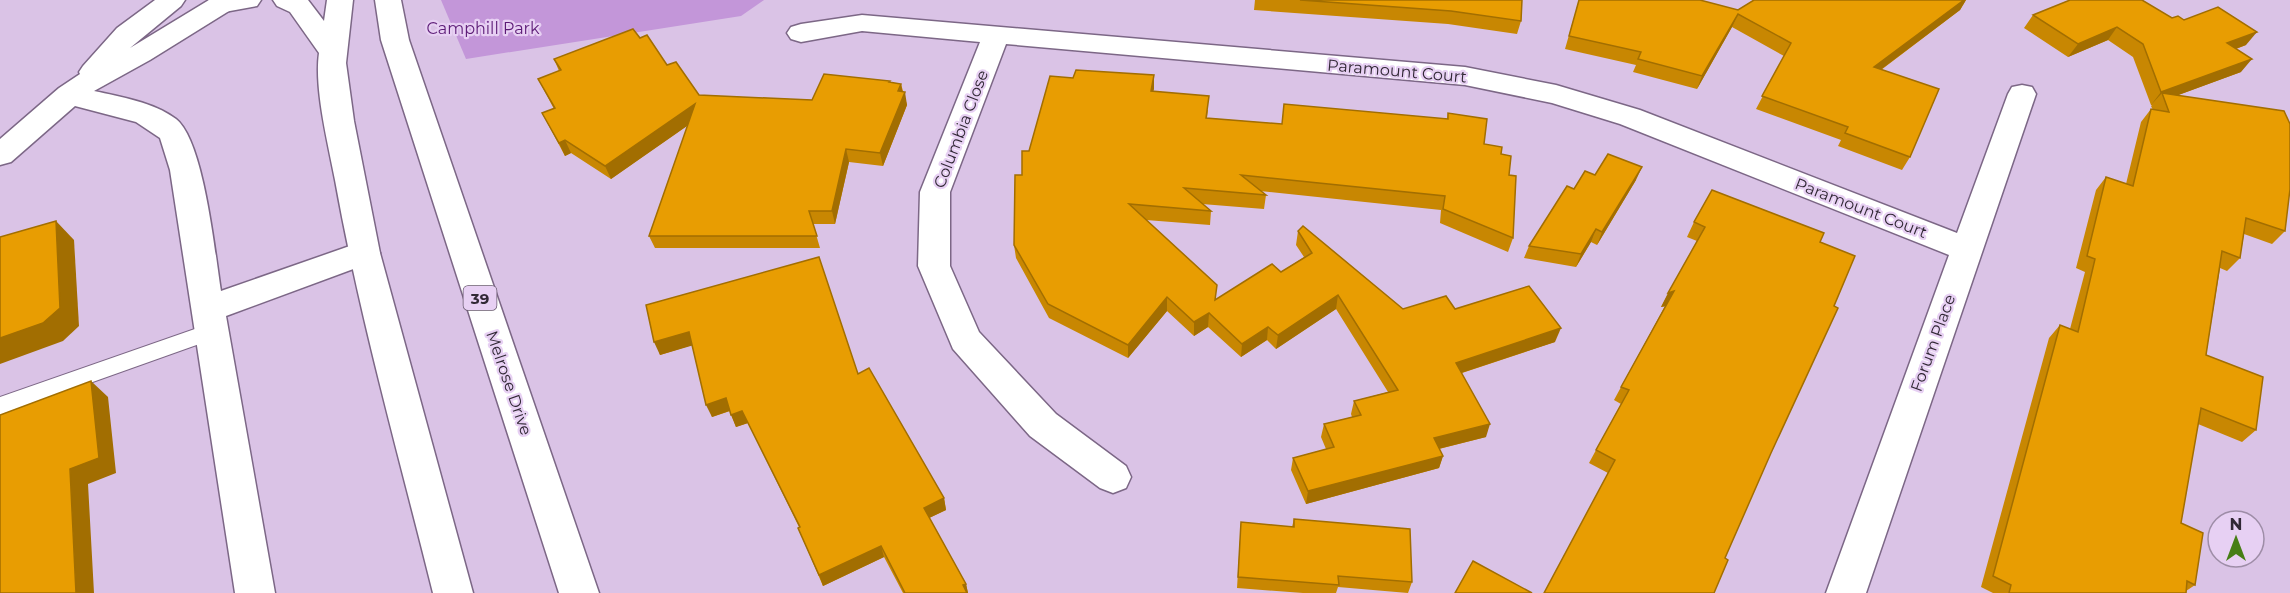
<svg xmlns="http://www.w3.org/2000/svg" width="2290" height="593" font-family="Montserrat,sans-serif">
<rect width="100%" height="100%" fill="#dac3e6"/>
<polygon fill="#c396d9" points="441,0 764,0 741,16 466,59"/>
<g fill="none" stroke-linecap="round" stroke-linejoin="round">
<g stroke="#7c6786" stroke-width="2">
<polygon id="service" points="212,323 219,325 222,331 219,337 0,415 0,397"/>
</g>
<g stroke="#7c6786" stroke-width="3">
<g id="minor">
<path d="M155 0H185L181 6 130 48 209 0H241L237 6 150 60 94 91C121 97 153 102 176 119 204 141 215 254 221 291L364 241 375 245 380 253 375 261 226 316 275 593H235L170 170 160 138 136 122 75 106 11 162 0 165V139L59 88 80 74 79 72 83 66 117 28Z"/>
<polygon points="862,15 1465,67 1556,85 1640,110 1957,233 2008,94 2012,87 2022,85 2032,87 2036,94 1866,593 1826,593 1949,255 1620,124 1552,103 1465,85 1006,44 950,192 950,266 979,332 1056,414 1126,466 1131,477 1126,488 1113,493 1100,488 1030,436 953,349 918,266 920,192 980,42 862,31 801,42 791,39 787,33 791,27 801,24"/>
</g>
</g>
<g stroke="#7c6786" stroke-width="3">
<g id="primary">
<polygon points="209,0 261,0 257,6 219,13 210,11 206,5"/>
<path d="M273 0H308L324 21 327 0H353L346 63 354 121 380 253 473 593H433C399 456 360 319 335 180 328 143 314 89 319 53L290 12 277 6Z"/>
<polygon points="375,0 401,0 409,40 599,593 559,593 381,40"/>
</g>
</g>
<use href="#service" fill="#fff" fill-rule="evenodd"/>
<use href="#minor" fill="#fff" fill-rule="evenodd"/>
<use href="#primary" fill="#fff" fill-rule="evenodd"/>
</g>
<g fill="#c88702">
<polygon points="1255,0 1522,0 1521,21 1517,34 1448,24 1254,10"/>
<polygon points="1579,0 1738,10 1754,0 1966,0 1960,10 1881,70 1910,157 1902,170 1838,146 1841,140 1756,109 1784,56 1732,27 1697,89 1633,72 1636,65 1565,49"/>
<polygon points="2033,15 2172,18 2184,20 2246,45 2236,49 2241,72 2178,95 2285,231 2272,244 2244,234 2240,258 2227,271 2220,268 2206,355 2256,430 2242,442 2198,424 2181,523 2195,585 2186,591 2186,593 1993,593 1981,587 2049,338 2060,325 2070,329 2085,272 2076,268 2096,190 2106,177 2126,184 2141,122 2151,109 2153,110 2151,106 2152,105 2151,105 2133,57 2108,40 2068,57 2024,28"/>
<polygon points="640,38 667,65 699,95 812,100 890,83 901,84 907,105 883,166 849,162 835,224 813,224 820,248 655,248 649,236 688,125 611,179 571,153 565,156 542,113 554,109 538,79 559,71 554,59"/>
<polygon points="1154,75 1153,92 1208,110 1207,118 1282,124 1447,119 1448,113 1484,144 1501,154 1509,175 1513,238 1508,252 1440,223 1441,210 1260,191 1266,195 1264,209 1202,204 1211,211 1210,225 1146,220 1216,300 1281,272 1304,257 1296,245 1298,231 1403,309 1455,309 1555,342 1462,373 1486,437 1439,449 1443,456 1439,468 1306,504 1291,470 1293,458 1326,449 1321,437 1324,424 1352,417 1351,414 1354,401 1388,392 1336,309 1276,349 1267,340 1241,357 1208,327 1194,336 1167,311 1128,358 1049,318 1016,258 1014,245 1022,175 1029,151"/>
<polygon points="1595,175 1636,180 1597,245 1591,242 1576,267 1524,258 1529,246 1574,189"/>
<polygon points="1694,222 1824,233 1608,473 1589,463 1621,404 1614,400 1665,306 1661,307 1697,241 1687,237"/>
<polygon points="646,305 858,374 944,498 946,510 929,518 966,584 968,593 903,593 884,557 823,586 798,528 799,527 748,423 736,427 730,411 712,417 692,345 660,355"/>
<polygon points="1294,519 1412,582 1408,593 1338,587 1336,593 1303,593 1237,588 1241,522 1292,527"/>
</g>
<g fill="#a26e01">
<polygon points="1964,0 1966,0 1960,10 1867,80 1874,67"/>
<polygon points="1738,14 1732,27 1697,89 1702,76"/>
<polygon points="2117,27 2108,40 2068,57 2078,44"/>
<polygon points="2257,32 2246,45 2216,56 2227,43"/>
<polygon points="2252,59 2241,72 2165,100 2162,93 2151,105 2161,92"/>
<polygon points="1154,75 1154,89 1150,106 1151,91"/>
<polygon points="901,84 903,95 905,92 907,105 883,166 880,153"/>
<polygon points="695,104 700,117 611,179 605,166"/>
<polygon points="565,140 571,153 565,156 559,143"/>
<polygon points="846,149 849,162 835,224 832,211"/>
<polygon points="1642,167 1636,180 1597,245 1602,232"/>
<polygon points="56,221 74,240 79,326 63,341 0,364 0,338"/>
<polygon points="1596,229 1591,242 1576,267 1581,254"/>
<polygon points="1674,291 1667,306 1661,307 1668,293"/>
<polygon points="1338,295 1336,309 1276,349 1278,335"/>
<polygon points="1167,297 1167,311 1128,358 1128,345"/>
<polygon points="1209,313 1208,327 1194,336 1194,322"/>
<polygon points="1268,327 1267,340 1241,357 1242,344"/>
<polygon points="1561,328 1555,342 1452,376 1456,363"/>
<polygon points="689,332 694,345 660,355 654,342"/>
<polygon points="91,381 108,397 116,473 88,484 94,593 76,593 70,469"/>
<polygon points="726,398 732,410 712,417 706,405"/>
<polygon points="742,411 748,423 736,427 731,415"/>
<polygon points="1490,424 1486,437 1430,451 1434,438"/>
<polygon points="1443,456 1439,468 1306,504 1308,491"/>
<polygon points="944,498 946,510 927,519 924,508"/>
<polygon points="881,546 884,557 823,586 819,575"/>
<polygon points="966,584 968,593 964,593 963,585"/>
</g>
<g fill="#e89d02" stroke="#a26e01" stroke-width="1.5">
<polygon points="1300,0 1522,0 1521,21 1451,11"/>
<polygon points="1579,0 1700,0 1738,10 1754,0 1964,0 1874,67 1939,89 1910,157 1845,133 1848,127 1762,96 1791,43 1738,14 1702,76 1638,59 1641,52 1569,36"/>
<polygon points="2070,0 2142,0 2172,18 2178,16 2184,20 2218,7 2257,32 2227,43 2252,59 2161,92 2143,44 2117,27 2078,44 2033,15"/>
<polygon points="633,29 640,38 647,35 667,65 676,62 699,95 812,100 824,74 890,81 889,82 901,84 898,91 905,92 880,153 846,149 832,211 809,211 817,236 649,236 695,104 605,166 565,140 559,143 542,113 555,108 538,79 561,70 554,59"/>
<polygon points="1076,70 1154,75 1151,91 1209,96 1206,118 1282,124 1284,104 1448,119 1448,113 1487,119 1484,144 1502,147 1501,154 1511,156 1509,175 1516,176 1513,238 1443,209 1445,196 1241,175 1266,195 1184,188 1211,211 1129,204 1217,285 1215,300 1272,264 1281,272 1312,253 1298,231 1303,226 1403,309 1446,296 1455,309 1529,286 1561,328 1456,363 1490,424 1434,438 1443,456 1308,491 1293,458 1334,447 1324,424 1361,415 1354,401 1398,390 1338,295 1278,335 1268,327 1242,344 1209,313 1194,322 1167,297 1128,345 1048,304 1014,245 1015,175 1022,175 1022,151 1029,151 1050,76 1073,78"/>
<polygon points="2162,93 2284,111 2290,124 2290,189 2285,231 2246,218 2240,258 2222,251 2206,355 2263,377 2256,430 2201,408 2181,523 2203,533 2195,585 2187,581 2186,593 2009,593 2011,585 1993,576 2060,325 2078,332 2095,259 2087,256 2106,177 2133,186 2151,109 2169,112"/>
<polygon points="1608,154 1642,167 1602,232 1596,229 1581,254 1529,246 1567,186 1574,189 1585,171 1595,175"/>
<polygon points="1712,190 1824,233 1820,242 1855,256 1834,306 1838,308 1771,453 1725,558 1728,560 1714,593 1544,593 1615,460 1596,450 1629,390 1621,387 1674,291 1668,293 1705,227 1694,222"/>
<polygon points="56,221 60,308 43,323 0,338 0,237"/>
<polygon points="819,257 858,374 869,368 944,498 924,508 966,584 963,585 967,593 905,593 881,546 819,575 798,528 800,527 742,411 731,415 726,398 706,405 689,332 654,342 646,305"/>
<polygon points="91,381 99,458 70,469 76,593 0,593 0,415"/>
<polygon points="1294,519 1410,529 1412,582 1338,576 1339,585 1238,577 1241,522 1294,527"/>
<polygon points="1473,561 1532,593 1455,593"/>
</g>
<g text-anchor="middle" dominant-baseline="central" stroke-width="4.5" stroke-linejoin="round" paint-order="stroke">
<rect fill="#e7d0f3" stroke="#685a6e" stroke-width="1.5" x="463.5" y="286" width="33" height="24" rx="4.5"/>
<g font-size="15" font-weight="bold" fill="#312835">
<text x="480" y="298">39</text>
</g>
<g font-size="16" fill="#5c1b76" stroke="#e7d0f3">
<text x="483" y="28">Camphill Park</text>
</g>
<g font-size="16" fill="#312835" stroke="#e7d0f3">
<text transform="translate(1397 71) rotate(5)">Paramount Court</text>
<text transform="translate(961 129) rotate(-69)">Columbia Close</text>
<text transform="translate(1861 208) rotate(21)">Paramount Court</text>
<text transform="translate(1933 343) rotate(-70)">Forum Place</text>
<text transform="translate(509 383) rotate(71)">Melrose Drive</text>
</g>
</g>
<g transform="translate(2236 539)"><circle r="28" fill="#e7d0f3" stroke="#9e8da7" stroke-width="1.5"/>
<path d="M0-4.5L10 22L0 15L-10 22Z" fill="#477e16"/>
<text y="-9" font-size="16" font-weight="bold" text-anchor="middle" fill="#312835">N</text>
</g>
</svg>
